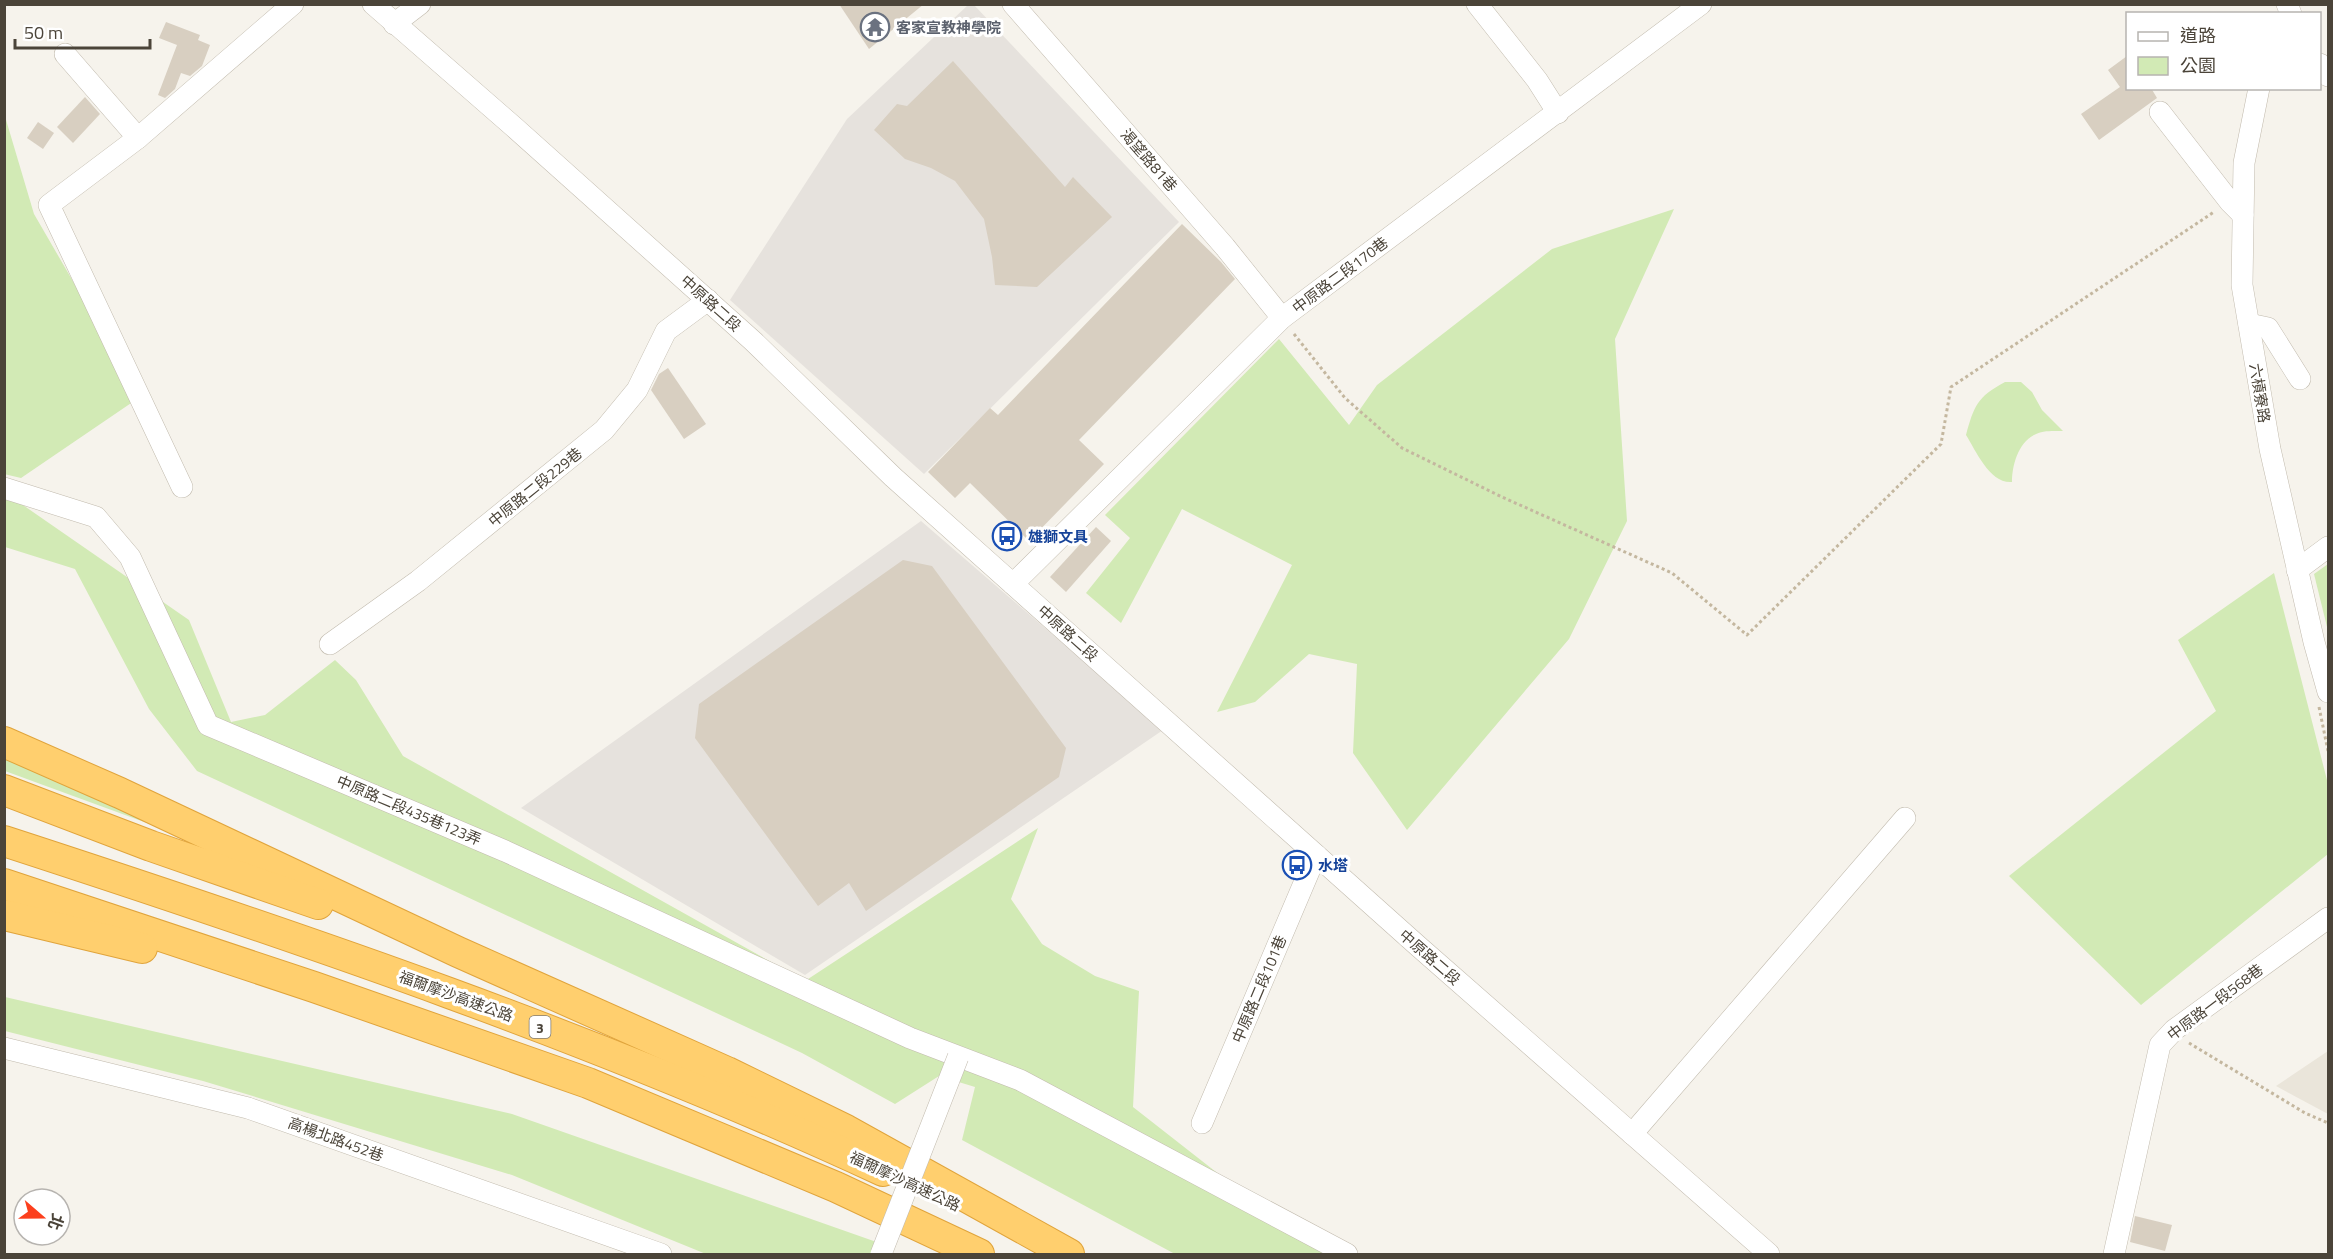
<svg xmlns="http://www.w3.org/2000/svg" width="2333" height="1259" font-family="'Titillium Web','Noto Sans TC',sans-serif">
<rect width="100%" height="100%" fill="#f6f3ec"/>
<polygon fill="#eae5da" points="2328,1051 2328,1114 2276,1086"/>
<g fill="#e6e2dd">
<polygon points="968,5 974,5 1179,222 924,474 730,300 847,119"/>
<polygon points="921,521 1163,730 805,975 521,808"/>
</g>
<g fill="#d2eab5">
<polygon points="4,113 34,214 140,397 21,478 4,474"/>
<polygon points="1674,209 1615,339 1627,521 1569,639 1407,830 1353,753 1357,664 1309,654 1255,702 1217,712 1292,565 1182,509 1121,623 1086,593 1130,538 1105,515 1279,339 1349,425 1377,385 1552,249"/>
<path d="M2005 382H2021L2032 392 2042 410 2063 431C2053 431 2042 430 2034 435 2018 443 2012 466 2012 482 1990 484 1976 451 1966 435 1974 406 1977 397 2005 382Z"/>
<polygon points="4,499 20,503 189,620 231,722 265,715 335,660 356,680 403,756 805,981 1038,828 1011,899 1042,944 1095,976 1139,991 1133,1107 1248,1197 1359,1254 1175,1254 962,1140 975,1087 939,1076 895,1104 802,1053 197,771 149,709 75,569 5,547"/>
<polygon points="2328,564 2328,631 2314,574"/>
<polygon points="2274,573 2328,784 2328,854 2141,1005 2009,876 2216,711 2178,640"/>
<polygon points="4,754 196,841 5,771"/>
<polygon points="5,997 512,1114 885,1245 883,1254 706,1254 512,1175 203,1081 5,1031"/>
</g>
<g fill="#d8cfc1">
<polygon points="839,4 924,4 869,49"/>
<polygon points="166,22 200,35 198,40 210,45 202,66 190,76 181,73 175,89 165,98 158,95 177,45 159,38"/>
<polygon points="2127,56 2127,88 2151,88 2157,98 2099,140 2081,114 2120,87 2108,70"/>
<polygon points="953,61 1065,187 1073,177 1112,217 1037,287 995,285 992,257 984,219 955,181 931,168 905,159 874,130 897,104 907,106"/>
<polygon points="85,97 100,114 73,143 57,127"/>
<polygon points="38,122 54,133 43,149 27,138"/>
<polygon points="1182,224 1221,262 1235,279 1079,440 1104,464 1029,541 970,483 955,498 928,472 990,408 998,415"/>
<polygon points="668,368 706,424 684,439 651,390 659,374"/>
<polygon points="1096,527 1111,541 1066,592 1050,577"/>
<polygon points="903,560 932,566 1066,748 1059,777 866,911 849,883 818,906 695,738 699,704"/>
<polygon points="2135,1216 2172,1225 2165,1251 2130,1242"/>
</g>
<g fill="none" stroke-linecap="round" stroke-linejoin="round">
<g stroke="#c2bbae" stroke-width="22">
<g id="minor">
<polyline points="373,4 514,127 753,341 893,477 1418,946 1769,1254"/>
<polyline points="1013,4 1225,247 1282,318"/>
<polyline points="1477,4 1537,80 1558,113"/>
<polyline points="2287,4 2291,14"/>
<polyline points="394,24 420,4"/>
<polyline points="65,54 138,138"/>
<polyline points="2320,64 2328,76"/>
<polyline points="2259,88 2244,163 2242,285 2270,449 2314,642 2328,692"/>
<polyline points="2160,112 2230,202 2243,215"/>
<polyline points="2249,324 2268,328 2300,379"/>
<polyline points="182,487 49,205 138,138 293,4"/>
<polyline points="4,488 96,517 130,557 208,725 505,851 910,1038 1020,1080 1347,1254"/>
<polyline points="2297,570 2328,547"/>
<polyline points="1013,584 1282,318 1701,4"/>
<polyline points="330,644 418,581 604,430 637,390 666,331 708,300"/>
<polyline points="4,1048 248,1108 661,1254"/>
<polyline points="1202,1123 1316,855"/>
<polyline points="1632,1134 1905,818"/>
<polyline points="2114,1254 2160,1045 2174,1030 2328,918"/>
</g>
</g>
<g stroke="#e0a43c" stroke-width="32">
<g id="highway">
<polyline points="4,742 120,793 458,952 727,1072 846,1130 1069,1254"/>
<polyline points="4,790 151,846 318,904"/>
<path d="M4 841C302 938 599 1039 883 1171"/>
<polyline points="4,884 314,987 588,1083 836,1187 979,1254"/>
<polyline points="4,915 142,948"/>
</g>
</g>
<g stroke="#c4b79f" stroke-width="3" stroke-dasharray="3 3" stroke-linecap="butt">
<polyline points="1294,334 1345,398 1402,448 1502,497 1672,573 1747,635 1941,444 1951,387 2214,212"/>
<polyline points="2319,707 2328,751"/>
<polyline points="2189,1043 2305,1113 2328,1123"/>
</g>
<use href="#minor" stroke="#fff" stroke-width="21"/>
<use href="#highway" stroke="#ffcf6e" stroke-width="30"/>
<g stroke="#c2bbae" stroke-width="22" stroke-linecap="butt">
<polyline id="minor-bridge" points="881,1254 958,1057"/>
</g>
<use href="#minor-bridge" stroke="#fff" stroke-width="21"/>
</g>
<defs>
<g id="temple-ring" transform="scale(1.5)"><circle r="9.5" fill="#fff" stroke="#6b7280" stroke-width="1.5"/><path d="M0-6L5-2H3V0L6.5 2.5H4V6H1.5V3h-3V6H-4V2.5H-6.5L-3 0V-2H-5Z" fill="#6b7280"/></g>
<g id="bus-ring" transform="scale(1.5)"><circle r="9.5" fill="#fff" stroke="#1a4fb4" stroke-width="1.5"/><path d="M-5-6H5V4H4V6H2V4H-2V6H-4V4H-5ZM-3.5-4V0h7V-4ZM-3.5 1.2v1.5H-2V1.2ZM2 1.2v1.5H3.5V1.2Z" fill="#1a4fb4"/></g>
</defs>
<g fill-rule="evenodd">
<use href="#temple-ring" x="875" y="27"/>
<use href="#bus-ring" x="1007" y="536"/>
<use href="#bus-ring" x="1297" y="865"/>
</g>
<g text-anchor="middle" dominant-baseline="central" stroke-width="6" stroke-linejoin="round" paint-order="stroke">
<rect fill="#fff" stroke="#817c74" stroke-width="1.5" x="529.5" y="1016" width="21" height="22" rx="4.5"/>
<g font-size="14" font-weight="bold" fill="#4b4439">
<text x="540" y="1027">3</text>
</g>
<g font-size="15" font-weight="bold" fill="#5b616d" stroke="#fff" text-anchor="start">
<text x="896" y="27">客家宣教神學院</text>
</g>
<g font-size="15" fill="#4b4439" stroke="#fff">
<text transform="translate(1149 160) rotate(49)">渴望路81巷</text>
<text transform="translate(1340 275) rotate(-37)">中原路二段170巷</text>
<text transform="translate(711 303) rotate(42)">中原路二段</text>
<text transform="translate(2260 393) rotate(81)">六槓寮路</text>
<text transform="translate(535 487) rotate(-39)">中原路二段229巷</text>
<text transform="translate(1068 633) rotate(42)">中原路二段</text>
<text transform="translate(409 810) rotate(23)">中原路二段435巷123弄</text>
<text transform="translate(1430 957) rotate(41)">中原路二段</text>
<text transform="translate(1259 989) rotate(-67)">中原路二段101巷</text>
<text transform="translate(456 996) rotate(20)">福爾摩沙高速公路</text>
<text transform="translate(2215 1002) rotate(-37)">中原路一段568巷</text>
<text transform="translate(336 1139) rotate(20)">高楊北路452巷</text>
<text transform="translate(905 1181) rotate(25)">福爾摩沙高速公路</text>
</g>
<g font-size="15" font-weight="bold" fill="#164399" stroke="#fff" text-anchor="start">
<text x="1028" y="536">雄獅文具</text>
<text x="1318" y="865">水塔</text>
</g>
</g>
<rect width="2333" height="1259" fill="none" stroke="#4b4439" stroke-width="12"/>
<rect x="2126" y="12" width="195" height="78" fill="#ffffff" stroke="#b7b4b0" stroke-width="1.5"/>
<rect x="2138" y="32" width="30" height="9" fill="#ffffff" stroke="#b7b4b0" stroke-width="1.5"/>
<text x="2180" y="42" font-size="18" fill="#4b4439">道路</text>
<rect x="2138" y="57" width="30" height="18" fill="#d2eab5" stroke="#b7b4b0" stroke-width="1.5"/>
<text x="2180" y="72" font-size="18" fill="#4b4439">公園</text>
<g transform="translate(42 1217) rotate(110)"><circle r="28" fill="#ffffff" stroke="#b7b4b0" stroke-width="1.5"/>
<path d="M0-4.5L10 22L0 15L-10 22Z" fill="#fc3f1d"/>
<text y="-9" font-size="16" font-weight="bold" text-anchor="middle" fill="#4b4439">北</text>
</g>
<path d="M15 39v9h135v-9" fill="none" stroke="#4b4439" stroke-width="3"/>
<text x="24" y="39" font-size="18" fill="#4b4439" stroke="#ffffff" stroke-width="4.5" paint-order="stroke">50 m</text>
</svg>
